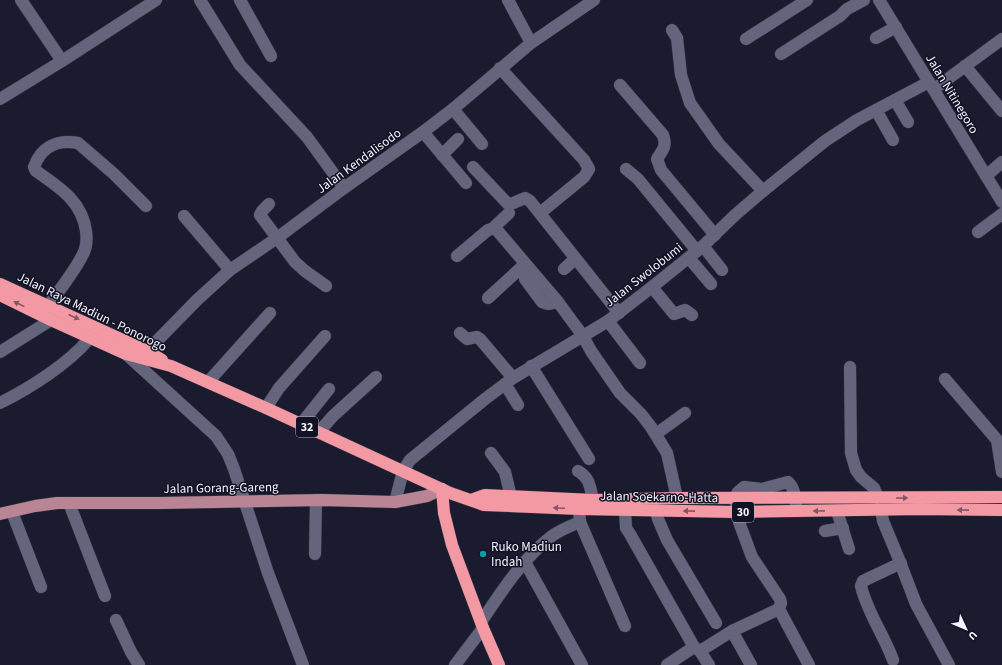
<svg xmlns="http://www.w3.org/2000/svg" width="1002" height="665" font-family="'Source Sans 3',sans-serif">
<rect width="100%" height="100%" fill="#1b1b2f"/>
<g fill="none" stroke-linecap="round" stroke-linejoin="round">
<g stroke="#363544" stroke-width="13">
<g id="minor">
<polyline points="21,0 62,61"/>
<polyline points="200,0 240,65 307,137 344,188"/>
<polyline points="240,0 271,56"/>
<polyline points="508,0 531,43"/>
<polyline points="879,0 1002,202"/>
<polyline points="672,30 677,38 681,75 690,103 719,144 763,191"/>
<polyline points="876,38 896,27"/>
<polyline points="746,39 807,0"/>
<polyline points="781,54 840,16 847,9 864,0"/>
<polyline points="965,66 1002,111"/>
<polyline points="500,68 584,160 589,169 584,177 540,213"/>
<path d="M620 85 663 135C667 147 663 149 657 159L661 170 715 235"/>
<polyline points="934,89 1002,39"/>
<polyline points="0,99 62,61 156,0"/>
<polyline points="895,100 908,122"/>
<polyline points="453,109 482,144"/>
<polyline points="876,110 893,140"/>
<polyline points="423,132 466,183"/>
<polyline points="442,155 458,139"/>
<polyline points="473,167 508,204 511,204 525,198 530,201 619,313"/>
<polyline points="626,169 638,179 697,251"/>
<polyline points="986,176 1002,162"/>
<polyline points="269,204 262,211 260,215 295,262 305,271 326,286"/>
<polyline points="184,216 230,270"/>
<polyline points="492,229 509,213"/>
<polyline points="978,232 1002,214"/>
<polyline points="703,246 722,270"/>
<polyline points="457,256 488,230 492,229 496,229 558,302 583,336 591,351 620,393 641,414 651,427 667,453 677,498"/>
<polyline points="689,258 711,284"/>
<polyline points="529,268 525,273 525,279 542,302 548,304 558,302"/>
<polyline points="564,269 575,259"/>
<polyline points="652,287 674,314 685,310 692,315"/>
<polyline points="488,298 525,264"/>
<path d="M43 314C56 293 74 274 84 252 87 245 87 238 86 231 82 201 59 187 36 171L34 167C41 147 57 139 78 143L114 174 146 206"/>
<polyline points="608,321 640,363"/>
<polyline points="460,333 467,339 477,337 480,339 513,378"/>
<polyline points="147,351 198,299 230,270 277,238 344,188 423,132 453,109 531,43 594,0"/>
<polyline points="0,352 51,320"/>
<polyline points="126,354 216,436 228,454 234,469 268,573 303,665"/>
<polyline points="531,366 589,459"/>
<polyline points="850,367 851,453 856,470 861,477 874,488 878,498"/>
<polyline points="945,379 997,440 1002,472"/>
<polyline points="208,382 270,313"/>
<polyline points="505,384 518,405"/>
<path d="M0 403C30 388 68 364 89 339"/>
<polyline points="266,408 279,388 325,336"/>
<polyline points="301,424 329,389"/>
<polyline points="319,432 333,416 376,377"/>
<polyline points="656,434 685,413"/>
<polyline points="491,453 505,472 511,497"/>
<path d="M578 471C590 478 590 487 593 500"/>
<polyline points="395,502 403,471 410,460 485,399 513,378 608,321 652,287 703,246 735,215 763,191 825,141 857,120 929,82"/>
<polyline points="69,503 105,596"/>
<path d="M796 506C795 498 795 488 788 482L762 489 744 487 738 492 735 498 737 512 739 522 752 557 780 599 781 603 779 609 809 665"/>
<polyline points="625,510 626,528 630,534 694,647 700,651 709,665"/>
<polyline points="656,510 658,519 667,540 716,623"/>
<polyline points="881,510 883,521 898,557 916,604 949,665"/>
<polyline points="837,511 849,549"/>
<polyline points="12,512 41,587"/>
<polyline points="580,522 625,626"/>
<polyline points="825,531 843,528"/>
<polyline points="315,554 316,500"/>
<polyline points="525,562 582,665"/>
<polyline points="116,620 131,652 139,665"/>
<path d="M481 622C501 592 523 558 552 536 560 530 570 526 580 522L579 509"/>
<polyline points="732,631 751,665"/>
<polyline points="700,651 732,631 779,609"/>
<path d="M893 660C884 635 867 612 861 586L863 581 901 563"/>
<polyline points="455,665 483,628"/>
<polyline points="667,665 694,647"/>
</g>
</g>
<g stroke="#363544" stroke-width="13">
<polyline id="major" points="0,514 35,506 57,503 160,503 322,500 395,502 427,496 442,489"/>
</g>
<g stroke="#363544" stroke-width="13">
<g id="highway">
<polyline points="0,284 147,351 162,360"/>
<polyline points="0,295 51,320 126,354 171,366 266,408 450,493 484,505 579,509 737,512 920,509 1002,510"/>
<polyline points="442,489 444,513 452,545 483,628 499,665"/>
<polyline points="471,500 485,495 593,500 677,498 1002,497"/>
</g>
</g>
<use href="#minor" stroke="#64657c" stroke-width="12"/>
<use href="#major" stroke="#b98493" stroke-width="12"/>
<use href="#highway" stroke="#f299a3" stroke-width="12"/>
</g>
<defs><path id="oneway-solid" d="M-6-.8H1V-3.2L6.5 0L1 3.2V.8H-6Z"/></defs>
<g fill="#825664">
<use href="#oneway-solid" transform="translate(19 304) rotate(-154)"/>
<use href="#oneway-solid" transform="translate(74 317) rotate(25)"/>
<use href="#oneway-solid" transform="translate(902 498)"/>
<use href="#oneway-solid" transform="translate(559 508) rotate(-177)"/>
<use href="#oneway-solid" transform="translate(963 510) rotate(-179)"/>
<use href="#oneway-solid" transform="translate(689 511) rotate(-179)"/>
<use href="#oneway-solid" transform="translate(819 511) rotate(179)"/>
</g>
<circle fill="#0f9aa8" stroke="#121225" stroke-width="1.5" cx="483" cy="554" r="4"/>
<g text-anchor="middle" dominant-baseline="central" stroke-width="3" stroke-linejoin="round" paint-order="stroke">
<g fill="#121225" stroke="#afb0bd" stroke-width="1">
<rect x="296" y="417" width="22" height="20" rx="3"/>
<rect x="732" y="502" width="22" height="20" rx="3"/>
</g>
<g font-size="12" font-weight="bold" fill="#f2f3fe">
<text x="307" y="427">32</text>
<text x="743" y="512">30</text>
</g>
<g font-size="13" fill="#f2f3fe" stroke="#121225">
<text transform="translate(952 94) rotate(59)">Jalan Nitinegoro</text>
<text transform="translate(359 161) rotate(-36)">Jalan Kendalisodo</text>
<text transform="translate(644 275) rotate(-38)">Jalan Swolobumi</text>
<text transform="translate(92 312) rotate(26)">Jalan Raya Madiun - Ponorogo</text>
<text transform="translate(221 488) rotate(-1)">Jalan Gorang-Gareng</text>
<text transform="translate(659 497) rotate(1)">Jalan Soekarno-Hatta</text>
</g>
<g font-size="13" fill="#f2f3fe" stroke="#121225" text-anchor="start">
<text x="491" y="547">Ruko Madiun<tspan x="491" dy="15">Indah</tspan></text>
</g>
</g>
<g transform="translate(966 629) rotate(134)" stroke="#121225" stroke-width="3" paint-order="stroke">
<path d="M0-3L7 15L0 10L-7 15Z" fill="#f2f3fe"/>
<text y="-6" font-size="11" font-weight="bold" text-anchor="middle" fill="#f2f3fe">U</text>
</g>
</svg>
